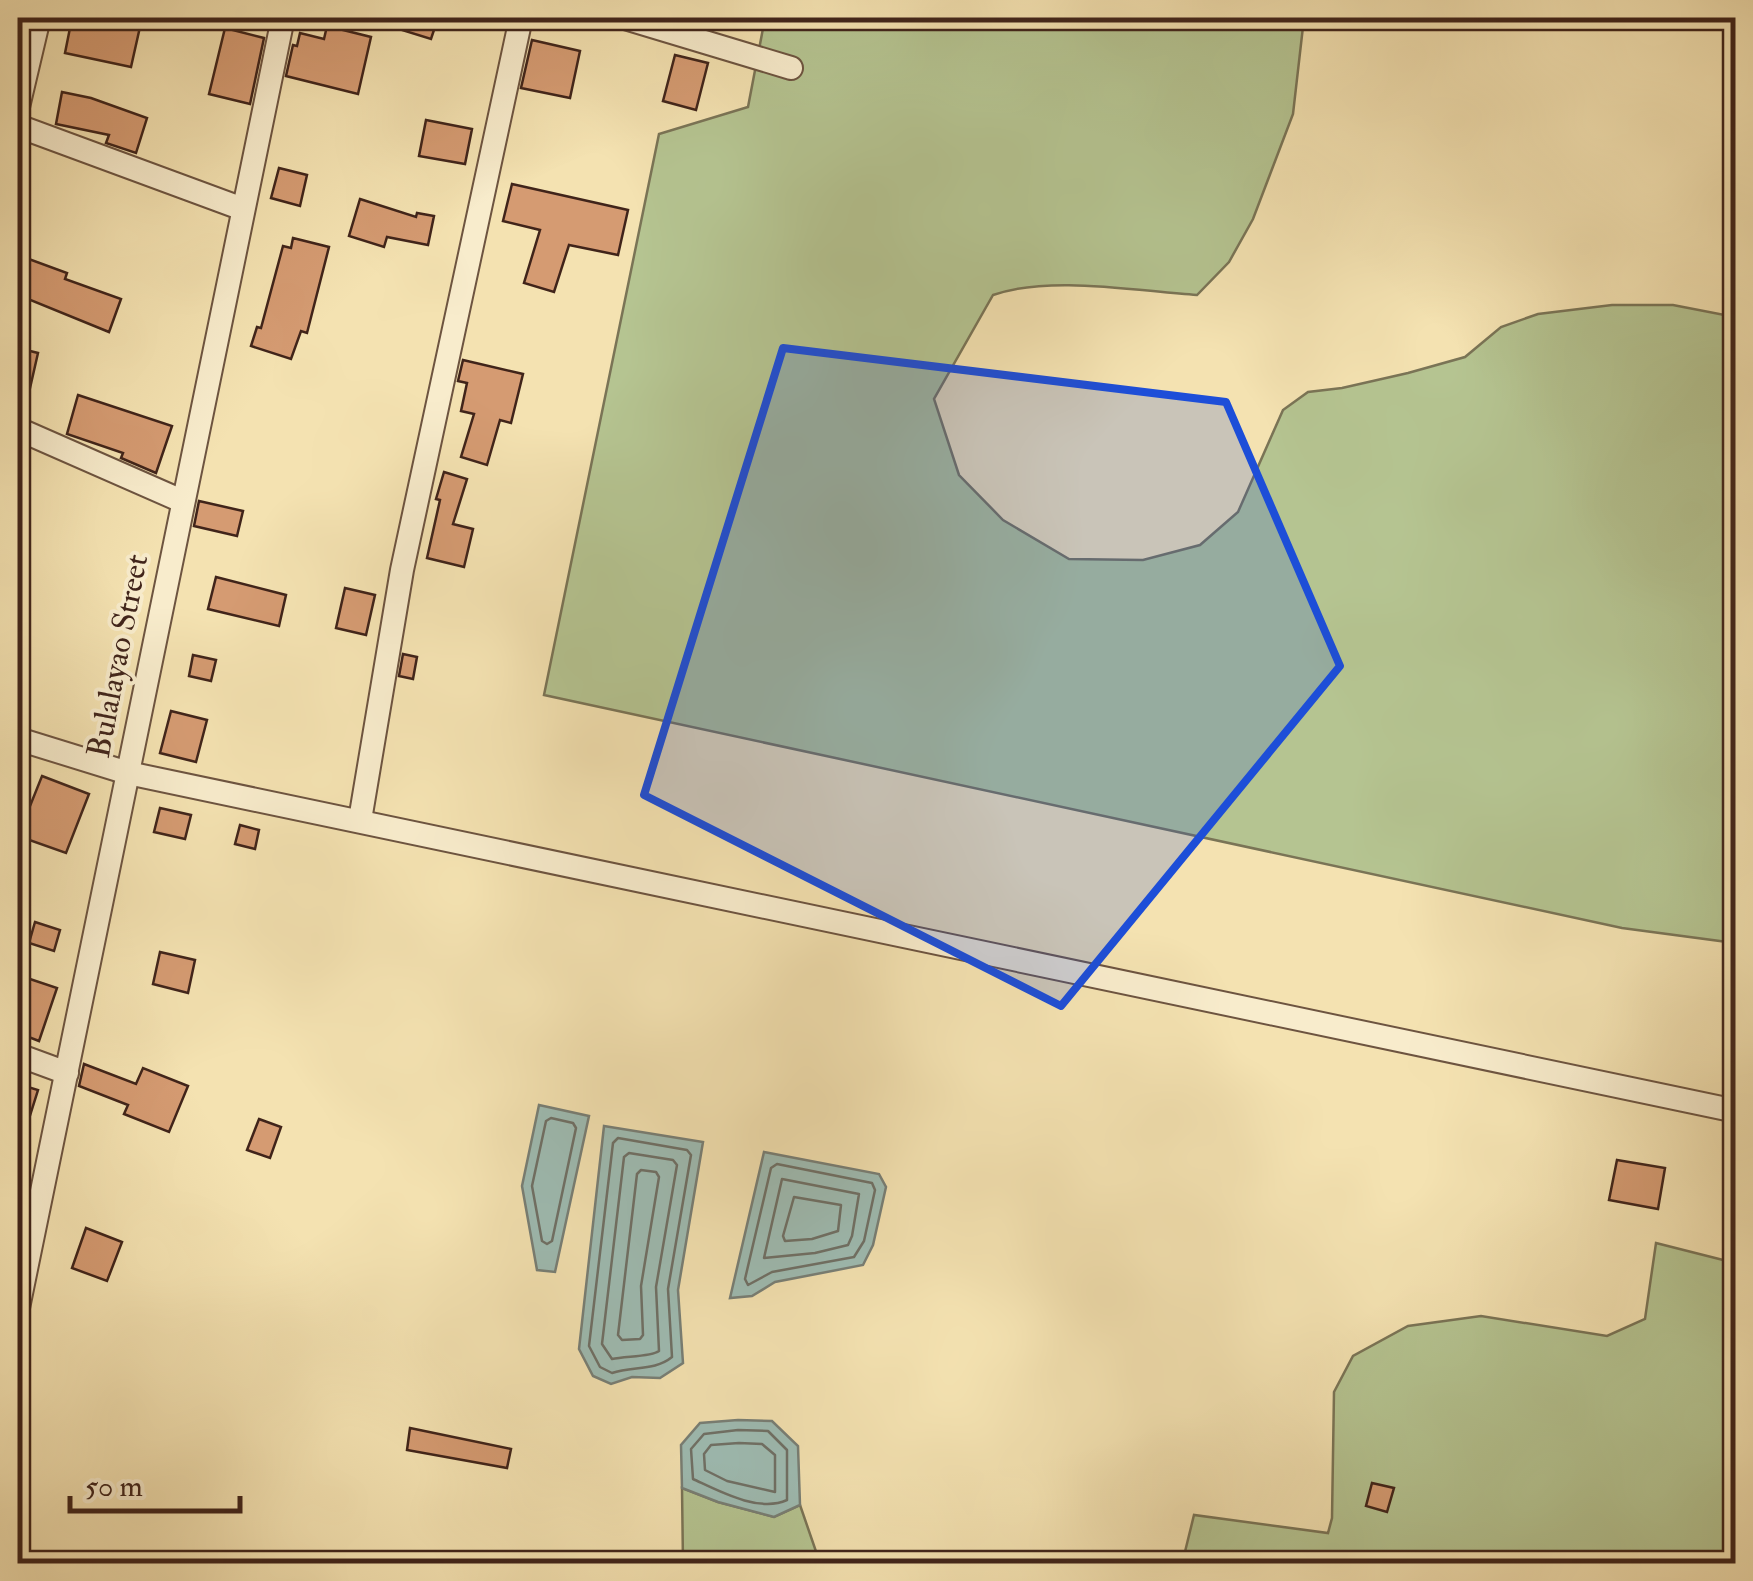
<svg xmlns="http://www.w3.org/2000/svg" width="1753" height="1581" font-family="'IM FELL Double Pica',serif">
<rect width="100%" height="100%" fill="#f4e2b1"/>
<filter id="stains"><feTurbulence type="fractalNoise" baseFrequency=".002" numOctaves="4"/><feColorMatrix values="0 0 0 0 .2 0 0 0 0 .09 0 0 0 0 .02 0 0 0 .5 -.17"/></filter>
<radialGradient id="worn" r=".72"><stop offset=".6" stop-color="#630" stop-opacity="0"/><stop offset="1" stop-color="#630" stop-opacity=".3"/></radialGradient>
<g fill="#b5c491" stroke="#7a7456" stroke-width="2.5">
<path d="M765 18H1304L1293 114 1253 219 1229 262 1197 295C1136 291 1049 275 993 295L934 399 959 475 1003 520 1069 559 1143 560 1200 545 1238 512 1283 410 1308 392 1342 388 1408 373 1465 357 1501 327 1538 314 1612 305H1673L1735 317V943L1622 928 544 695 659 134 748 107Z"/>
<polygon points="1656,1243 1735,1263 1735,1563 1182,1564 1194,1515 1328,1533 1332,1518 1334,1392 1353,1356 1408,1326 1481,1316 1607,1336 1645,1319"/>
<polygon points="682,1488 718,1502 774,1517 800,1505 820,1563 683,1563"/>
</g>
<g fill="#9ebcb3" stroke="#787f76" stroke-width="2.5">
<polygon points="539,1105 589,1116 555,1272 537,1270 522,1186"/>
<polygon points="604,1126 703,1142 678,1290 683,1363 660,1378 632,1377 611,1384 593,1376 579,1349"/>
<polygon points="764,1152 879,1174 886,1187 873,1245 863,1265 775,1282 752,1296 730,1298"/>
<polygon points="738,1420 772,1421 798,1446 800,1505 774,1517 718,1502 682,1488 681,1445 700,1423"/>
</g>
<g fill="none" stroke-linecap="round" stroke-linejoin="round">
<g stroke="#6f7066" stroke-width="2.5">
<polygon points="551,1118 573,1123 576,1128 552,1241 547,1244 542,1241 532,1186 546,1121"/>
<path d="M618 1138 687 1150 691 1155 668 1289 672 1357C655 1371 633 1366 612 1373L600 1367 589 1346 613 1143Z"/>
<path d="M629 1153 673 1160 677 1165 656 1287 659 1351C651 1357 625 1356 612 1359L602 1344 624 1157Z"/>
<polygon points="777,1164 872,1183 875,1190 864,1241 854,1257 772,1272 748,1285 745,1279 771,1168"/>
<polygon points="641,1170 656,1172 659,1177 641,1286 643,1335 640,1339 622,1340 618,1335 637,1174"/>
<polygon points="782,1179 859,1194 852,1236 848,1245 815,1253 764,1258"/>
<polygon points="794,1197 841,1205 838,1231 812,1239 785,1241 783,1236"/>
<path d="M738 1430 768 1431 787 1450V1500C759 1513 719 1491 693 1479L691 1449 704 1434Z"/>
<polygon points="739,1443 762,1444 775,1455 775,1492 727,1481 705,1470 704,1454 711,1445"/>
</g>
</g>
<g fill="#d59b72" stroke="#40241a" stroke-width="2.5">
<polygon points="72,18 142,18 131,67 65,53"/>
<polygon points="377,18 438,18 431,39 376,22"/>
<polygon points="327,26 371,37 358,94 286,76 293,45 297,46 300,33 324,39"/>
<polygon points="225,28 264,38 250,104 209,94"/>
<polygon points="532,40 580,51 570,98 521,88"/>
<polygon points="675,55 708,63 696,110 663,101"/>
<polygon points="62,92 91,98 147,118 136,153 106,143 109,135 56,124"/>
<polygon points="426,120 472,129 465,164 419,156"/>
<polygon points="279,168 307,175 300,206 271,198"/>
<polygon points="512,184 628,210 618,255 569,245 554,292 524,283 540,230 503,221"/>
<polygon points="360,199 416,217 417,213 434,216 428,245 387,237 384,247 349,236"/>
<polygon points="293,238 329,247 307,333 301,331 291,359 251,346 257,327 261,328 283,246 291,248"/>
<polygon points="18,255 67,273 65,279 121,299 109,332 18,295"/>
<polygon points="18,348 38,353 25,410 18,409"/>
<polygon points="463,360 523,374 511,423 500,420 487,465 461,457 474,414 461,411 467,383 458,381"/>
<polygon points="78,395 172,426 156,473 121,458 123,453 67,434"/>
<polygon points="444,472 467,479 453,524 473,529 464,567 427,558 440,500 436,499"/>
<polygon points="199,501 243,511 237,536 194,526"/>
<polygon points="216,577 286,595 279,626 208,609"/>
<polygon points="345,588 375,595 366,635 336,628"/>
<polygon points="403,654 417,657 413,679 399,676"/>
<polygon points="193,655 216,660 211,681 189,676"/>
<polygon points="171,711 207,720 196,762 160,753"/>
<polygon points="42,776 89,794 66,853 18,836"/>
<polygon points="160,808 191,815 185,839 154,832"/>
<polygon points="240,825 259,830 255,849 235,844"/>
<polygon points="35,922 60,930 54,951 29,943"/>
<polygon points="160,952 195,960 188,993 153,984"/>
<polygon points="18,975 57,988 39,1041 18,1033"/>
<polygon points="84,1064 136,1084 143,1068 188,1086 169,1132 124,1114 128,1105 79,1086"/>
<polygon points="18,1084 38,1090 22,1141 18,1140"/>
<polygon points="259,1119 281,1127 270,1158 247,1150"/>
<polygon points="1617,1160 1665,1168 1658,1209 1609,1200"/>
<polygon points="86,1228 122,1242 107,1281 72,1268"/>
<polygon points="410,1428 511,1449 507,1468 407,1450"/>
<polygon points="1372,1483 1394,1488 1387,1512 1366,1506"/>
</g>
<g fill="none" stroke-linecap="round" stroke-linejoin="round">
<g stroke="#6d5440" stroke-width="26">
<g id="minor">
<polyline points="625,18 791,68"/>
<polyline points="18,107 39,18"/>
<polyline points="18,126 243,209"/>
<polyline points="18,429 182,501"/>
<polyline points="18,739 128,773 1736,1111"/>
<polyline points="360,820 402,570 521,18"/>
<polyline points="18,1055 67,1073"/>
<polyline points="18,1308 283,18"/>
</g>
</g>
<use href="#minor" stroke="#f8eccc" stroke-width="22"/>
</g>
<path fill="#1d4ed8" fill-opacity="0.2" stroke="#1d4ed8" stroke-width="8" stroke-linejoin="round" d="M783 348 1226 402 1340 666 1061 1006 644 795Z"/>
<g text-anchor="middle" dominant-baseline="central" stroke-width="8" stroke-linejoin="round" paint-order="stroke">
<g font-size="32" fill="#40241a" stroke="#f8eccc">
<text transform="translate(118 656) rotate(-79)">Bulalayao Street</text>
</g>
</g>
<rect width="1753" height="1581" fill="none" stroke="#f4e2b1" stroke-width="60"/>
<rect x="20" y="20" width="1713" height="1541" fill="none" stroke="#40241a" stroke-width="5"/>
<rect x="30" y="30" width="1693" height="1521" fill="none" stroke="#40241a" stroke-width="2.5"/>
<path d="M70 1496v15h170v-15" fill="none" stroke="#40241a" stroke-width="5"/>
<text x="85" y="1496" font-size="30" fill="#40241a" stroke="#f8eccc" stroke-width="8" paint-order="stroke">50 m</text>
<rect width="100%" height="100%" filter="url(#stains)"/>
<rect width="100%" height="100%" fill="url(#worn)"/>
</svg>
